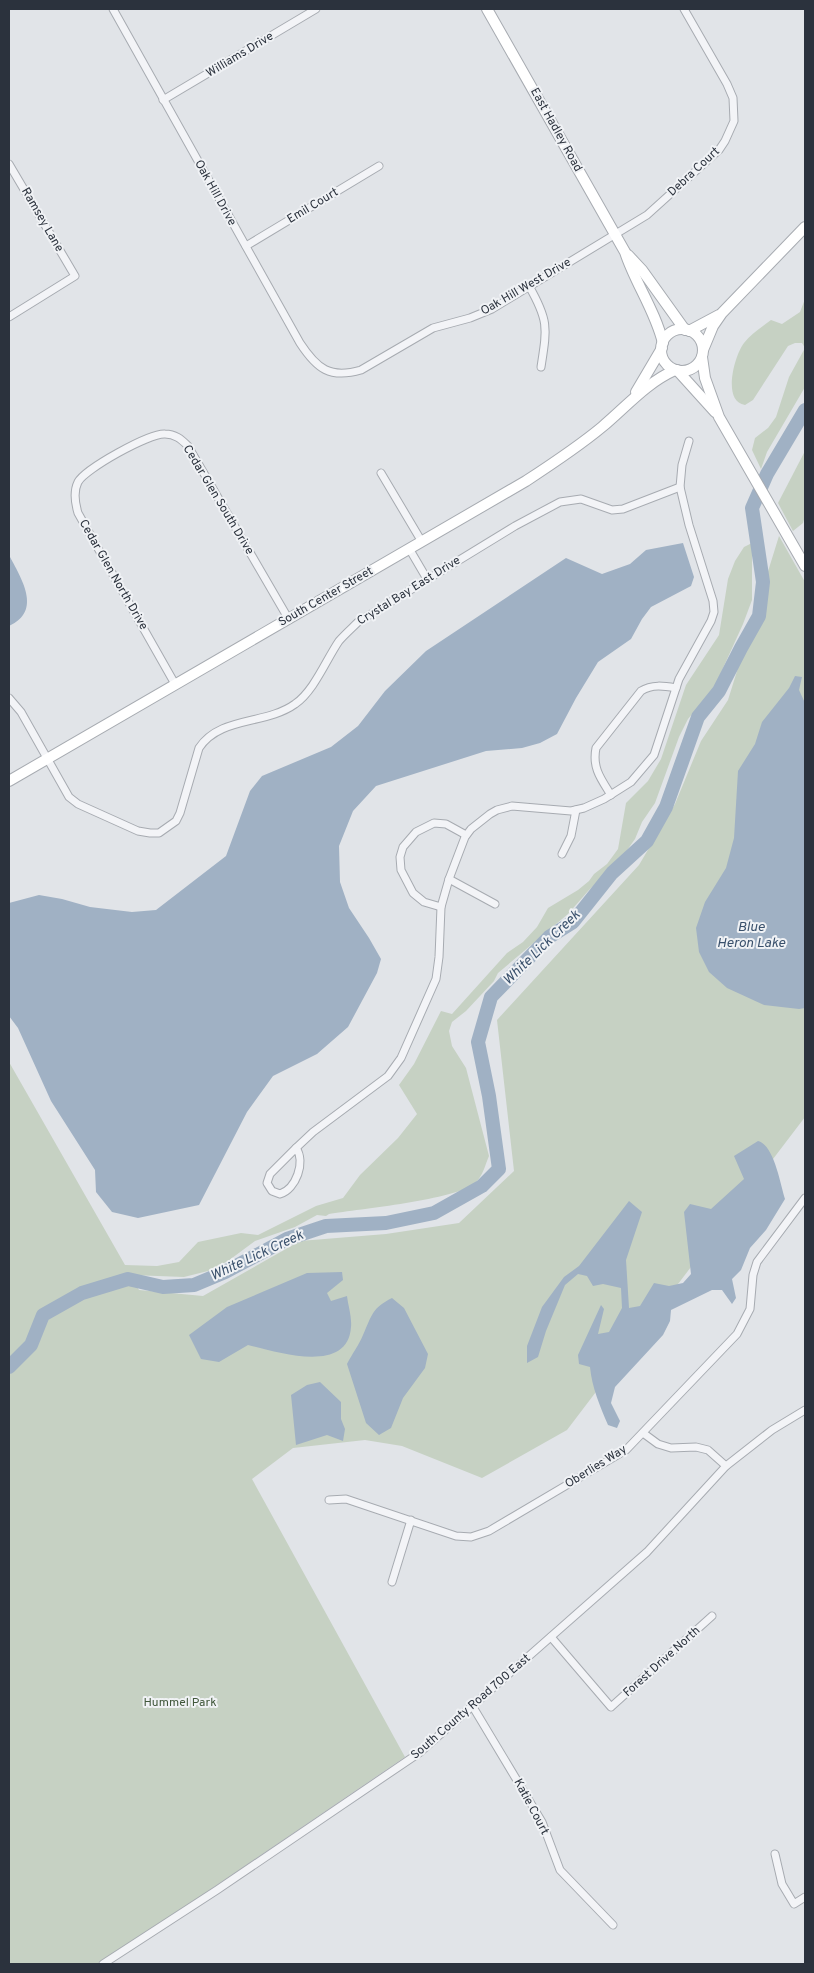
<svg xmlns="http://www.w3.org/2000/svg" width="814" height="1973" font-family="Overpass,sans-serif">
<rect width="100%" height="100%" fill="#e1e4e8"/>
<g fill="#c6d1c3">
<path d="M805 299V387L767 452 761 469 752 450 755 438 768 428 776 417 789 377 805 348 802 343H795L788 346 753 400 745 405C722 402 734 356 744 343 751 334 762 327 771 320L782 324 800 312Z"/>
<polygon points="805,451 805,516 803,523 793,531 778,503"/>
<path d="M779 536 805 582V1117L567 1430 482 1478 402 1446 365 1440 293 1448 252 1479 405 1757 101 1964H9V1062L125 1265 157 1266 179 1262 198 1242 241 1233 258 1235 316 1206 343 1198 360 1175 398 1138 417 1114 399 1085 414 1064 441 1011 452 1014 507 953 523 942 537 927 548 908 578 890 589 881 594 874 607 864 618 849 626 803 648 781 661 759 686 685 719 635 728 579 735 561 744 547 752 543V600L743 624 714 688 688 719 679 737 655 803 642 822 635 839 618 863 589 890 568 914 498 973 494 981 466 1011 452 1022 449 1031 452 1046 466 1068 489 1156C485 1165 483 1176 475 1183 456 1200 359 1209 329 1214L326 1216 317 1215 295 1227 255 1241 228 1261 208 1271 184 1277 131 1275 139 1290 203 1296 300 1241 386 1234 459 1223 514 1171 497 1020 639 865 675 804 701 741 728 700Z"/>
</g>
<g fill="#a0b1c4">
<polygon points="683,543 694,577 691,586 651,607 642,619 631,639 598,662 576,698 557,734 540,743 522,748 486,751 376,786 353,811 339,846 340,882 349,908 369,938 381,959 377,973 348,1027 317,1054 273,1076 247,1112 199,1205 138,1218 112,1212 96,1192 95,1170 51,1101 18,1028 9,1016 9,903 39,895 62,899 90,907 132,912 156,910 226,856 250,791 262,776 331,747 358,726 385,691 426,651 566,558 602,574 630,564 646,550"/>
<path d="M9 555C21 578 43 611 9 626Z"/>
<polygon points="795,676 802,677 799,690 805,703 805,1008 799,1009 764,1005 727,988 709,972 699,952 696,928 705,902 726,868 734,838 738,771 755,744 762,722 789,688"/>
<path d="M758 1141C774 1145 780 1183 785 1199L766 1230 750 1248 741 1270 732 1279 736 1298 732 1304 722 1290H712L671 1310 670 1321 663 1335 615 1387 611 1403 620 1421 617 1428 608 1425C600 1406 592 1388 590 1367L579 1364 578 1355 601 1305 604 1309 598 1334 609 1332 622 1308 621 1288 603 1284 593 1286 587 1276 578 1274 565 1285 546 1331 538 1357 527 1363V1346L542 1307 564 1277 579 1266 629 1201 642 1212 626 1260 629 1308 640 1306 654 1283 669 1286 683 1283 691 1274 684 1212 690 1204 711 1209 744 1179 734 1156Z"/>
<path d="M342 1272 343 1280 327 1293 331 1301 347 1296C348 1305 352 1317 351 1327 348 1375 277 1352 248 1345L219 1362 201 1359 189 1335 227 1307 307 1273Z"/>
<path d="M392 1298 404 1308 428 1354 425 1368 403 1398 391 1428 379 1435 366 1423 347 1364C352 1354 359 1345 363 1335 372 1315 372 1308 392 1298Z"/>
<polygon points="320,1382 341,1402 341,1419 345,1429 343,1441 327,1435 296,1445 291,1395 307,1385"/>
</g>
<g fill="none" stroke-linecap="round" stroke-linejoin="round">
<polyline stroke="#a0b1c4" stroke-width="14" points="9,1367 31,1345 43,1315 82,1293 128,1279 163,1287 194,1285 225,1272 287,1239 326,1226 386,1223 434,1213 482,1186 499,1169 489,1096 478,1042 491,997 549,937 573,922 612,873 647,841 666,807 698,717 719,691 741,648 759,616 763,582 752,508 767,474 805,410"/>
<g stroke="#a7abb1" stroke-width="9">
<g id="street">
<path d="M113 9 300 343C317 369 330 379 361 370L433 328 470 318 492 309 647 215 719 150 725 141 734 121 733 98 727 84 684 9"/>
<polyline points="163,100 316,9"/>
<polyline points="9,164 75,276 9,317"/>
<polyline points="246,246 379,166"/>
<path d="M529 286C549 321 547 328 541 367"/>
<polyline points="381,473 422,542"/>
<polyline points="410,550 427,579"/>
<path d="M175 684 78 513C75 503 73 492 78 482 85 469 149 433 165 434 175 434 181 439 188 446L288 618"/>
<path d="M9 698 21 712 69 797 78 804 138 831 150 833H159L176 821 180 813 199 748C220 716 266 725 295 704 314 691 326 660 339 641 345 634 352 628 358 622L515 526 560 502 581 499 612 510 623 509 680 487"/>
<path d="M611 795C601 779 592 768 596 748L641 691C652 684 664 686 676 688"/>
<polyline points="562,854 571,836 576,810"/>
<polyline points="449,879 495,904"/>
<polyline points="441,907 424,902 413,893 401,870 400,857 403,847 416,832 434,823 446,824 466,835"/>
<polyline points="296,1148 313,1132 388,1076 401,1058 436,979 439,957 441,907 449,879 465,837 471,829 490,814 497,810 512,806 571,811 584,808 604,799 631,782 654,755 679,679 711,621 714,612 713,601 689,525 680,487 682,465 689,441"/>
<path d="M296 1148C306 1162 296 1189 280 1194L272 1191 267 1183 270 1174Z"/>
<polyline points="643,1433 658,1444 671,1448 696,1447 708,1450 726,1466"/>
<polyline points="329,1500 346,1499 456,1536 471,1537 489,1531 626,1450 737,1334 750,1309 753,1275 757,1262 805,1198"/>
<polyline points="392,1582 411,1520"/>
<polyline points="551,1637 611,1707 712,1616"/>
<polyline points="473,1707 542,1822 560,1870 613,1925"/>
<polyline points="775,1854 782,1884 794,1904 805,1897"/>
<polyline points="103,1964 217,1890 419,1753 647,1552 726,1466 772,1430 805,1410"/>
</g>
</g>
<g stroke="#a7abb1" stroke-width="12">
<g id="secondary">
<path d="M487 9 625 252C635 283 655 310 663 343"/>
<polyline points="628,255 642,270 685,330"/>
<circle cx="682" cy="350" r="21"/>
<polyline points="689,331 719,315"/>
<polyline points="703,350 713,326 722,313 805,227"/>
<polyline points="702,357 705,378 719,417 805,566"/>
<polyline points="677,370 715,412"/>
<polyline points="636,392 662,348"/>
<path d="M9 781 526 481C552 464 578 447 602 427 626 407 646 383 675 370"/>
</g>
</g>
<use href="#street" stroke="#f3f4f7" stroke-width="7"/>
<use href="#secondary" stroke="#fff" stroke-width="10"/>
</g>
<g text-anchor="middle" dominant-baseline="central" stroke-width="4" stroke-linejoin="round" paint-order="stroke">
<g font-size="12" fill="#2b323d" stroke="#f0f2f5">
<text transform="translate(240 55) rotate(-31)">Williams Drive</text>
<text transform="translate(556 130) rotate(61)">East Hadley Road</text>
<text transform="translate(694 172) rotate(-43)">Debra Court</text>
<text transform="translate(215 193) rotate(61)">Oak Hill Drive</text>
<text transform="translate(313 206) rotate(-31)">Emil Court</text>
<text transform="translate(42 220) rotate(60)">Ramsey Lane</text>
<text transform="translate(526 287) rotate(-30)">Oak Hill West Drive</text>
<text transform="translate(218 500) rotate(59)">Cedar Glen South Drive</text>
<text transform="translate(113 575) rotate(60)">Cedar Glen North Drive</text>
<text transform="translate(409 591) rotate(-32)">Crystal Bay East Drive</text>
<text transform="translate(326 597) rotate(-30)">South Center Street</text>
<text transform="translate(596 1467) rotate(-32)">Oberlies Way</text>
<text transform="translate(662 1662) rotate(-42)">Forest Drive North</text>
<text transform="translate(471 1707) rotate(-41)">South County Road 700 East</text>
<text transform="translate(531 1807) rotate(62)">Katie Court</text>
</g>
<g font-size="12" fill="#40573a" stroke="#f0f2f5">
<text x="180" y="1703">Hummel Park</text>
</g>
<g font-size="14" font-style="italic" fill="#3a516c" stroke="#f0f2f5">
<text x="751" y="927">Blue<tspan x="751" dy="16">Heron Lake</tspan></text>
<text transform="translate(542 948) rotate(-44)">White Lick Creek</text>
<text transform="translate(257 1256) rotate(-25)">White Lick Creek</text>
</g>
</g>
<rect width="814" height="1973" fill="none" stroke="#2b323d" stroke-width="20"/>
</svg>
